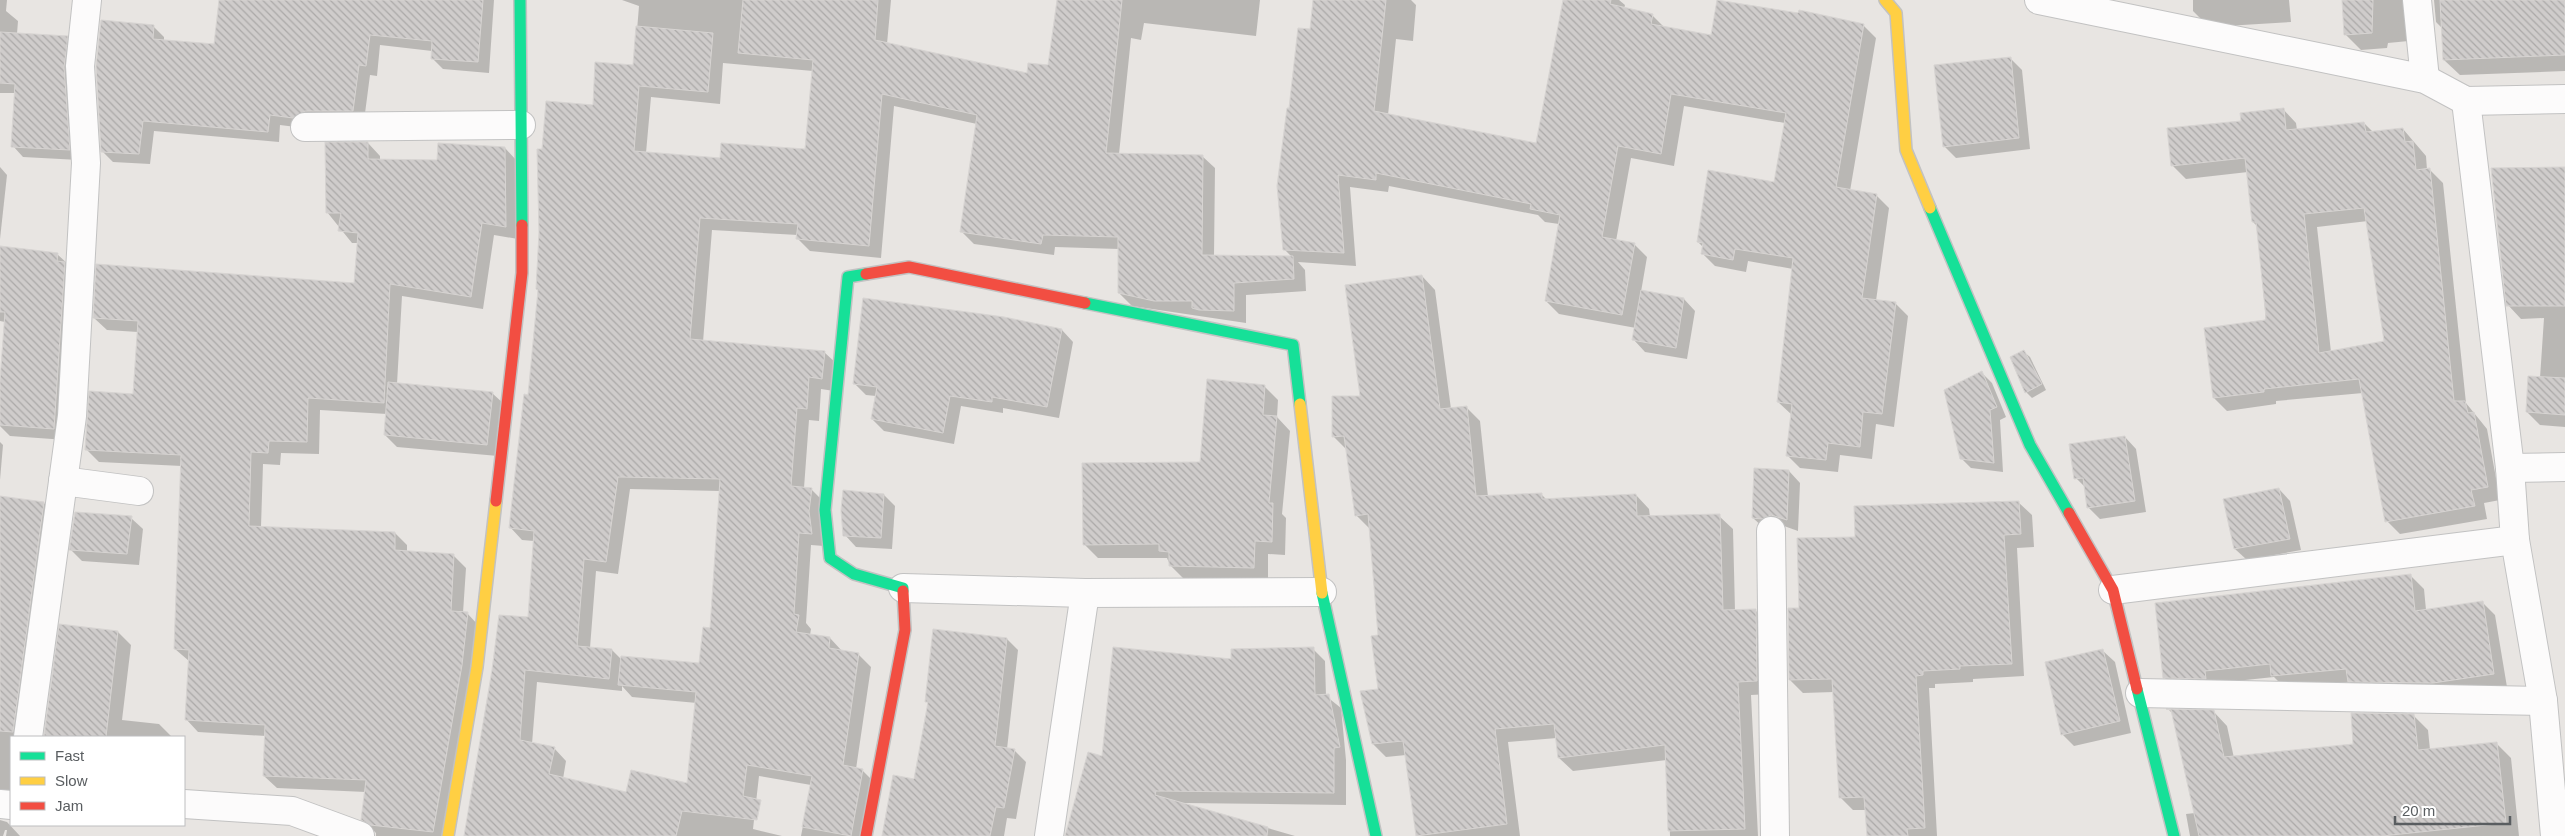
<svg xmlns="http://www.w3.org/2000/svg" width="2565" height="836" font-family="Helvetica,sans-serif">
<defs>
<pattern id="building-back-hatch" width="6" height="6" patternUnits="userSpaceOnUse" patternTransform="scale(1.25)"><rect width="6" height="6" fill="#cfcccb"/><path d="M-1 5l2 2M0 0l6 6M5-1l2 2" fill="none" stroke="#aba9a8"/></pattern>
</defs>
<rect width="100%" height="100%" fill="#e8e5e2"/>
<g fill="#0003" fill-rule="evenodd">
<polygon points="0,0 7,0 6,11 18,21 17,34 67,37 77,47 79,160 23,157 13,146 16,93 0,93"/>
<polygon points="220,0 494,0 489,73 443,69 432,58 432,51 380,45 377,76 370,75 364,121 304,128 280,125 279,142 154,131 150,164 113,162 102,151 153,26 164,37 164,41 216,45"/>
<path d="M622 0H891L887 44 1028 75 1049 67 1058 0H1260L1256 36 1144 23 1141 40 1131 38 1119 154 1202 156 1215 168 1214 256 1292 257 1284 249 1291 110 1311 31 1314 0H1411L1416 5 1413 41 1396 39 1388 115 1537 144 1565 0H1619L1625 5 1624 9 1652 15 1665 28 1712 37 1863 25 1876 38 1850 191 1876 195 1889 208 1876 301 1895 303 1908 316 1894 427 1876 424 1872 459 1840 455 1838 472 1800 468 1787 455 1792 415 1778 402 1793 269 1748 261 1746 272 1715 266 1702 253 1703 247 1698 242 1775 183 1785 123 1684 106 1674 166 1631 158 1616 241 1634 244 1647 257 1641 292 1684 299 1695 311 1687 359 1645 352 1634 340 1636 328 1559 314 1546 301 1559 224 1545 222 1538 215 1389 186 1388 192 1350 187 1356 266 1298 262 1305 270 1306 291 1246 295V323L1132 306 1119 293V249L1055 247 1054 255 974 244 961 231 977 124 894 106 881 258 810 251 798 239V235L712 230 703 342 824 352 837 364 834 391 821 389 819 421 809 420 804 488 811 489 823 501 824 546 811 545 806 623 811 629 810 635 830 638 842 651 858 654 871 667 856 769 862 770 875 783 865 836H801L811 785 759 776 753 829 782 836H465L529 618 534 541 522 540 510 527 529 396 539 291 543 150 634 67 639 6ZM723 63 813 71 806 150 721 160 646 153 651 97 720 104ZM630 489 720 491 711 629 701 664 622 660 612 650 590 648 596 571 618 574ZM537 682 622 691V686L632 697 697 703 688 784 627 794 563 779 566 761 554 748 532 744Z"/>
<polygon points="2193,0 2289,0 2291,22 2209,27 2193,11"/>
<polygon points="2343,0 2431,0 2419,40 2388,43 2387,48 2361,50 2345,34"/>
<polygon points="2434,0 2565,0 2565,71 2460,75 2444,60 2443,29 2436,22"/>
<polygon points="2010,58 2022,70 2030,149 1956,158 1944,146"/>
<path d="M2283 109 2296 123 2297 130 2364 123 2373 132 2403 129 2426 156 2427 170H2430L2443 183 2466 403 2487 429 2500 500 2484 503 2487 519 2400 534 2387 521 2363 393 2276 401V404L2227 411 2214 398 2266 321 2257 226 2253 222 2248 172 2186 179 2173 166 2242 122ZM2368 221 2386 342 2331 352 2317 227Z"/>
<polygon points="368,143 380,156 380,161 439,161 505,148 517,161 518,239 494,235 483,309 402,296 397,384 492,393 504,404 498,456 397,447 385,435 387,414 320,410 319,454 281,453 280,465 263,464 261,527 395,533 407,545 407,552 453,555 466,568 463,613 467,613 479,626 446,836 376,836 376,833 362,819 366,792 277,788 264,776 266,736 198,732 186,719 189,661 175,649 182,466 99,462 87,450 134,395 138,332 107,330 94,318 355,285 358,243 352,243 327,212"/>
<polygon points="0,167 7,175 0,239"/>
<polygon points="2565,169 2565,427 2540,425 2527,412 2540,378 2544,318 2521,319 2508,305"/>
<polygon points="0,247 57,254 69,265 66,440 10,436 0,426 5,322 0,321"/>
<polygon points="1422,276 1435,290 1451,409 1467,408 1480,421 1488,497 1541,494 1547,500 1636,495 1649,509 1650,517 1719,516 1733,529 1735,611 1756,611 1769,624 1770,694 1751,695 1758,836 1670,836 1667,760 1573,771 1559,758 1557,738 1508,742 1520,836 1417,836 1406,755 1386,757 1373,744 1380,690 1380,636 1370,529 1356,515 1347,450 1333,436 1361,398"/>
<polygon points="1062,330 1073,342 1059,418 1003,408 1003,413 961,406 954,444 884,431 872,419 876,396 866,395 854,383"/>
<polygon points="2024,352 2030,357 2046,390 2032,398 2026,392"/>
<polygon points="1982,373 1992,383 2006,417 2000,420 2003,472 1971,468 1961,458"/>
<polygon points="1264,386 1278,400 1277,417 1290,431 1282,514 1286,518 1285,555 1268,554 1268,581 1184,579 1170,565 1167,558 1098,558 1084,544 1201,463"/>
<polygon points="2125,437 2136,449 2146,512 2100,519 2088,507 2086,488 2076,478"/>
<polygon points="0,442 3,445 0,480"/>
<polygon points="1789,471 1800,483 1798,531 1784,526 1774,530 1765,529 1753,518"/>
<polygon points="2279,489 2290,501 2301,550 2247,560 2235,549"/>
<polygon points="884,495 895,506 892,549 856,547 845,535"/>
<polygon points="0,497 44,503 57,516 27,737 11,737 11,803 0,809"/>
<polygon points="2018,502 2032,515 2034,547 2017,548 2024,676 1973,679 1973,682 1935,684 1935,688 1929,688 1937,836 1868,836 1866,810 1853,810 1840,797 1834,692 1803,693 1790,680 1800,609 1856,538"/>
<polygon points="131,518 143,529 139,565 82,561 71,550"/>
<polygon points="2411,576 2424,589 2426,610 2482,602 2495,615 2507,687 2362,694 2350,682 2286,689 2274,677 2217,683 2177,690 2164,677"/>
<polygon points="60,626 118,632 131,645 122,720 159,724 172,737 45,737"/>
<polygon points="1007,639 1018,650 1007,749 1014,750 1026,762 1016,819 1007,818 1004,836 883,836 915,781 929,704 926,701"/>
<polygon points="1313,649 1325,661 1326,696 1341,708 1346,760 1346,805 1181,803 1295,836 1068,836 1103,758 1232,660"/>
<polygon points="2103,651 2115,662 2131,733 2074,746 2062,734"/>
<polygon points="2169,710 2213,711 2227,726 2234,758 2355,745 2413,715 2428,730 2430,750 2496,743 2511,758 2519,836 2190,836 2186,814 2195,813 2173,714"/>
<polygon points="0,820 7,822 20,836 6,836 7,830 5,830 3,836 0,836"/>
</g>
<g fill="url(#building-back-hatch)" stroke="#d7d4d2" fill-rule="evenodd">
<polygon points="219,0 483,0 478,62 431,59 432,41 370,35 366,66 359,65 353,111 305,111 293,118 270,115 268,132 143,121 139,154 101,152 96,66 101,20 154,25 153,39 214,44"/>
<path d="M743 0H878L875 40 1027 73 1028 63 1048 65 1057 0H1122L1106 153 1203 155 1202 255 1293 256 1294 279 1234 283V311L1199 310 1192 308V301H1154L1118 293V237L1043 235 1041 244 960 232 977 115 882 94 869 246 796 239 798 224 700 218 690 339 825 351 822 379 809 377 807 409 797 408 791 486 812 488 809 511 812 534 799 533 794 614 799 615 796 632 830 637 829 648 859 653 843 765 863 769 851 836 802 827 812 776 747 765 743 796 761 800 757 820 682 811 676 836H464L492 670 499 615 528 617 534 531 509 528 524 394 528 395 538 290 536 289 539 232 537 149H542L546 101 593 105 595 62 633 65 636 26 713 33 708 92 639 86 634 151 720 158 721 143 805 149 813 60 738 53ZM618 477 720 479 710 628 703 627 699 663 621 656 618 685 696 692 687 783 631 770 626 792 549 774 555 747 520 740 525 670 609 679 612 649 577 646 584 559 606 562Z"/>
<polygon points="1313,0 1386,0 1374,111 1536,143 1563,0 1611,0 1610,4 1653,14 1651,24 1711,35 1717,0 1798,13 1799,10 1864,24 1836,187 1877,194 1862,298 1896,302 1882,414 1863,412 1860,447 1828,443 1826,460 1786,456 1792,404 1777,402 1793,258 1735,249 1733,260 1701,254 1703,243 1697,242 1708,170 1774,182 1786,113 1671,94 1661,154 1618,146 1602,237 1635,243 1622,315 1545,301 1560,215 1530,209 1531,204 1376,173 1376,180 1338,175 1344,253 1283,250 1277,186 1287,108 1289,108 1298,28 1310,29"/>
<polygon points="2342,0 2373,0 2372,33 2344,35"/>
<polygon points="2440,0 2565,0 2565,55 2443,60"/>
<polygon points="0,32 68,36 64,67 70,150 11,147 15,84 0,83"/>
<polygon points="2011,57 2019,138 1943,147 1934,65"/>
<path d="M2284 108 2286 130 2364 122 2366 132 2403 128 2405 142 2413 141 2416 170 2430 168 2454 401H2465L2468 413 2474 412 2488 487 2471 490 2475 506 2385 522 2359 379 2264 389V392L2213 398 2204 328 2265 320 2266 317 2256 222H2252L2245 158 2171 166 2167 128 2241 121 2240 113ZM2364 208 2384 341 2319 353 2304 214Z"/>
<polygon points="325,142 368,142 368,159 437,160 438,143 505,147 506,227 482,223 471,297 390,284 384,403 308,398 307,442 269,441 268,453 251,452 249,526 395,532 395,550 454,554 451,611 468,612 462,665 433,832 370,825 361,820 366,780 263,776 265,725 185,720 189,650 174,649 181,455 85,450 89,391 133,394 138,321 93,318 96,264 354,283 358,233 338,231 341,213 326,213"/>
<polygon points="2565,167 2565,306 2506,306 2491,168"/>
<polygon points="0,246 58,253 57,261 65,262 54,429 0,425 0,380 5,312 0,312"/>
<polygon points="1422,275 1440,409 1467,406 1476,496 1542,493 1542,499 1636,494 1637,516 1720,514 1723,610 1756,609 1757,681 1738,682 1745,829 1668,831 1665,745 1558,758 1554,724 1495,729 1507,824 1416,836 1403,741 1372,744 1360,691 1378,689 1371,636 1378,635 1368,514 1355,516 1344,436 1332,437 1332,396 1360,396 1345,285"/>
<polygon points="1641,290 1684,298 1676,348 1632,340"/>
<polygon points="863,298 1004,317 1062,329 1047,407 992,397 992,402 950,396 943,433 871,419 877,387 853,384"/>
<polygon points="2024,350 2042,384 2025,393 2010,357"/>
<polygon points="1982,371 1997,407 1990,410 1994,463 1960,459 1944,390"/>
<polygon points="2528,376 2565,378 2565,415 2526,412"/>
<polygon points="1207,379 1265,385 1263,415 1277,416 1269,503 1273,503 1272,542 1255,541 1254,568 1169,566 1169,552 1159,551 1159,544 1083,545 1082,463 1200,462"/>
<polygon points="388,382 493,392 487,445 384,435"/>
<polygon points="2125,436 2135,501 2087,508 2083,478 2074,479 2069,444"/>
<polygon points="1754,468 1789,470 1787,520 1771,515 1762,519 1752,518"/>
<polygon points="2279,488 2290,539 2234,549 2223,499"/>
<polygon points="843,490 884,494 881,538 843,536 841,510"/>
<polygon points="0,496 44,502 13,732 0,731"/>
<polygon points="2019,501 2021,534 2004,535 2012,664 1960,666 1960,669 1923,671 1923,675 1916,676 1925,828 1907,829 1908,836 1867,836 1864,797 1839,798 1832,679 1789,680 1788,608 1799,608 1797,538 1855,537 1854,506"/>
<polygon points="75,512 132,516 127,554 69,550"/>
<polygon points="2411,574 2415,611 2483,601 2494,674 2433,683 2348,682 2346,669 2271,676 2270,664 2205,671 2206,679 2163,678 2155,603"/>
<polygon points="59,624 118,631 106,737 44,736"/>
<polygon points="933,629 1007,638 995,746 1015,749 1004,808 996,807 990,836 882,836 893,775 914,779 928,702 925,702"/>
<polygon points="1113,647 1231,659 1231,649 1314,647 1315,695 1329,694 1340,747 1334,748 1334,793 1156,791 1155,795 1268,827 1267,836 1065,836 1088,752 1102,756"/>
<polygon points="2103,649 2120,721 2061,735 2045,662"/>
<polygon points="2166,709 2214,710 2224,757 2353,744 2351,713 2414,714 2418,750 2497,742 2506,823 2382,836 2199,836 2171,710"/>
</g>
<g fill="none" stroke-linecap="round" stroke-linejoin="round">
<g stroke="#c2c2c2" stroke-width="30">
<g id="street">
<polyline points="2039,0 2425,79 2466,101 2565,99"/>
<polyline points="2417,0 2425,79"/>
<polyline points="2466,101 2510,468 2515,540 2543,701 2555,836"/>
<polyline points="305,127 521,125"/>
<polyline points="2510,468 2565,467"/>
<polyline points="63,481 139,491"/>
<polyline points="1771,531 1775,836"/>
<polyline points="903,588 1085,593"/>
<polyline points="2113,590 2515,540"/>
<polyline points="2140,693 2543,701"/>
<polyline points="28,737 72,416 86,163 80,66 87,0"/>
<polyline points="0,804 11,805"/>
<polyline points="184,804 292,811 360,836"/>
<polyline points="1049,836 1085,593 1322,592"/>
</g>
</g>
<g stroke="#c2c2c2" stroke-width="14">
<g id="fast">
<polyline points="520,0 522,225"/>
<polyline points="1930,208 2030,445 2069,513"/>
<polyline points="866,274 848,277 825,510 830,558 854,574 903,588 903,591"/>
<polyline points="1085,303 1293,345 1300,404"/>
<polyline points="1322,593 1376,836"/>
<polyline points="2137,689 2174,836"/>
</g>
</g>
<g stroke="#c2c2c2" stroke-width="14">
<g id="slow">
<polyline points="1885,0 1896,13 1906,150 1930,208"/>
<polyline points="1300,404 1322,593"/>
<polyline points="448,836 477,667 496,501"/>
</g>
</g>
<g stroke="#c2c2c2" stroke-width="14">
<g id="jam">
<polyline points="866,274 909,267 1085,303"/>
<polyline points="496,501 522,273 522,225"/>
<polyline points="2069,513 2113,590 2137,689"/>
<polyline points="866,836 905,630 903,591"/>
</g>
</g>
<use href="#street" stroke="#fcfbfb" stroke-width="28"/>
<use href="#fast" stroke="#16e098" stroke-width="11"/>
<use href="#slow" stroke="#ffcf43" stroke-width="11"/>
<use href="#jam" stroke="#f24e42" stroke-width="11"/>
</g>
<rect x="10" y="736" width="175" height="90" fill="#ffffff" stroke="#bdbebf"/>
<rect x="20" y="752" width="25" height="8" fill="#16e098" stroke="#bdbebf"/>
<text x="55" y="761" font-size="15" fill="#595d60">Fast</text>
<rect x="20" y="777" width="25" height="8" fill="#ffcf43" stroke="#bdbebf"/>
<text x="55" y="786" font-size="15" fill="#595d60">Slow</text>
<rect x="20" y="802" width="25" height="8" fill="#f24e42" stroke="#bdbebf"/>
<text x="55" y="811" font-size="15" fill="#595d60">Jam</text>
<path d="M2395 816v8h115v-8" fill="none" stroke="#595d60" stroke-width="2.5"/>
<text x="2402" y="816" font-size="15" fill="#595d60" stroke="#ffffff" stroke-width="4" paint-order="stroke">20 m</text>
</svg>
